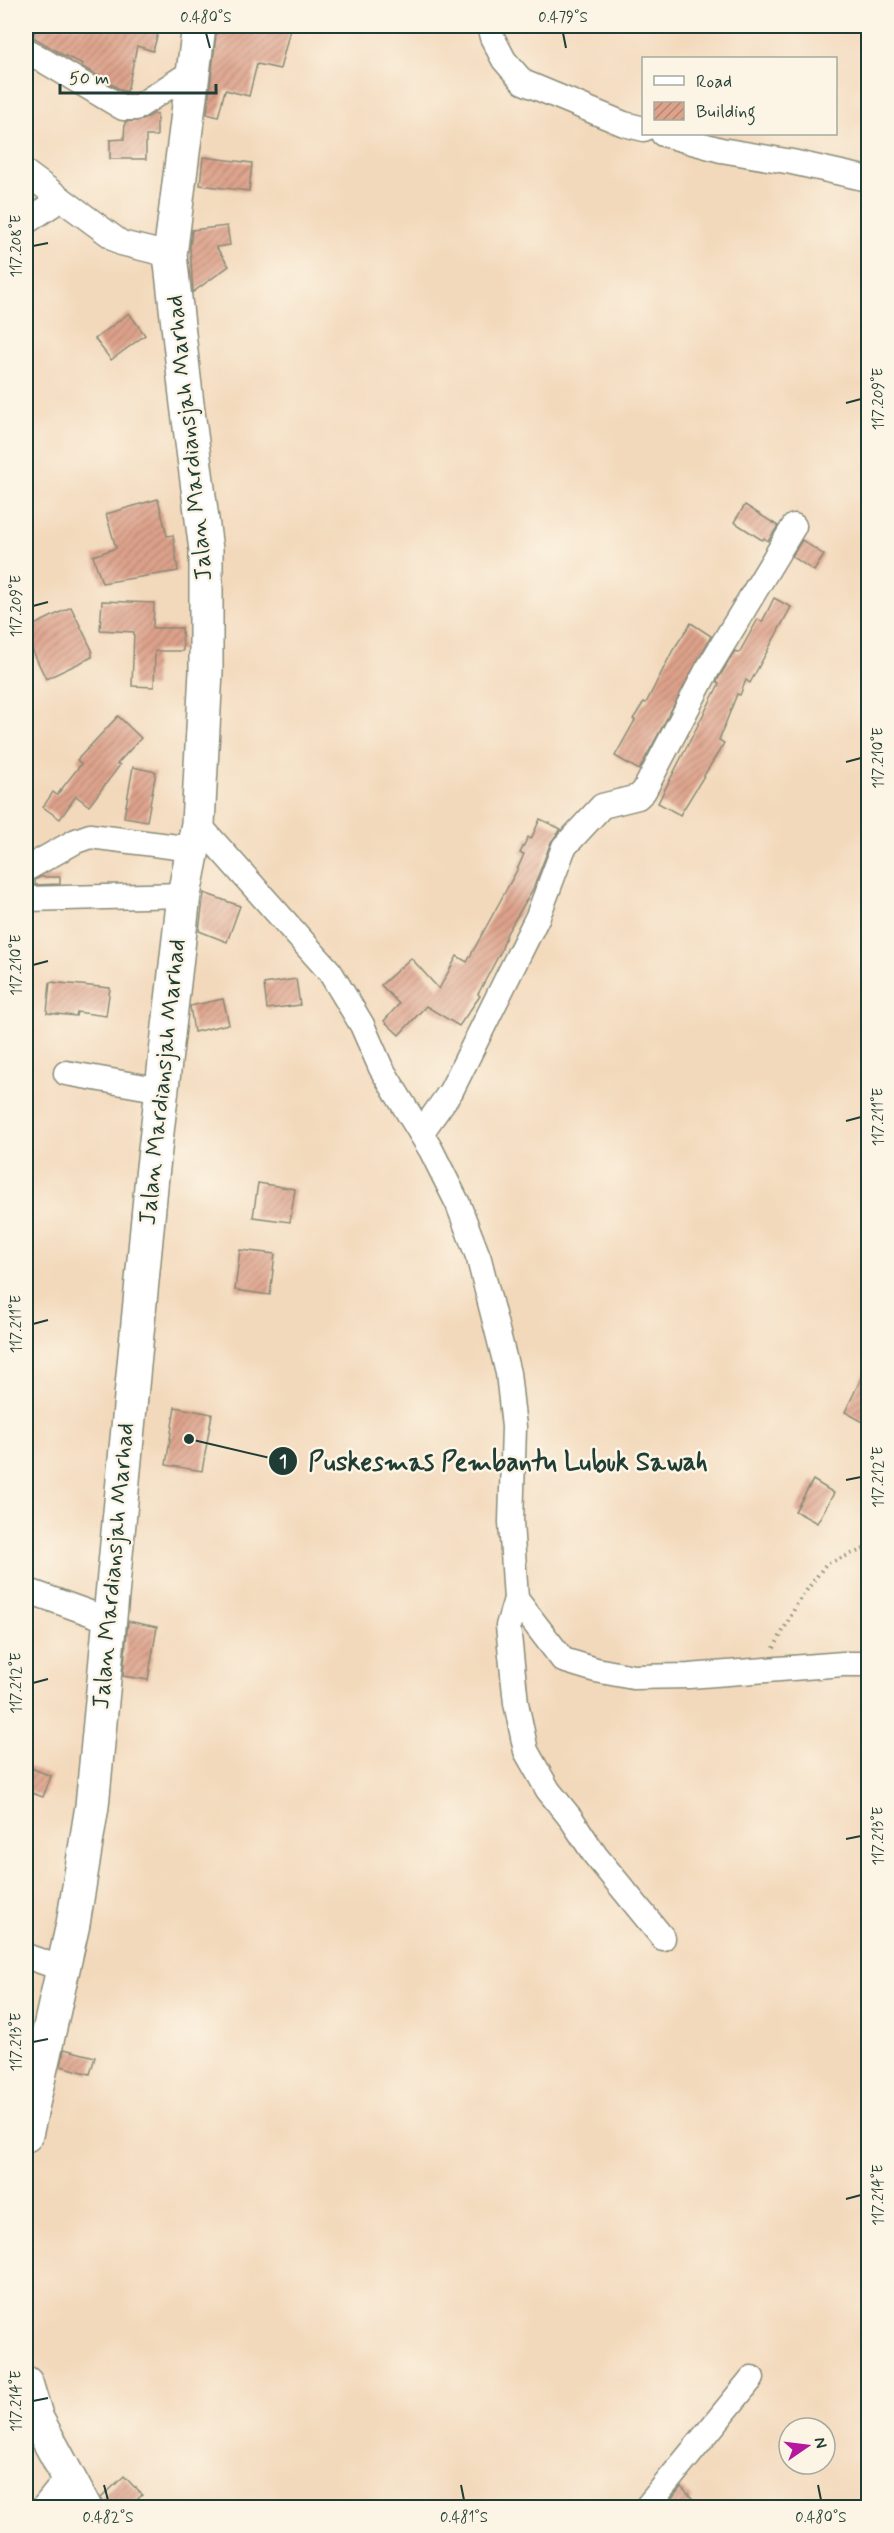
<svg xmlns="http://www.w3.org/2000/svg" width="894" height="2533" font-family="Mynerve,sans-serif">
<defs>
<pattern id="building-hatch" width="6" height="6" patternUnits="userSpaceOnUse" patternTransform="scale(1.5)"><rect width="6" height="6" fill="#dea28b"/><path d="M-1 1l2-2M0 6l6-6M5 7l2-2" fill="none" stroke="#b38572"/></pattern>
</defs>
<rect width="100%" height="100%" fill="#fcf5e5"/>
<filter id="ink" filterUnits="userSpaceOnUse"><feTurbulence type="fractalNoise" baseFrequency=".0167" numOctaves="2"/><feDisplacementMap in="SourceGraphic" scale="12" xChannelSelector="R" yChannelSelector="G"/><feConvolveMatrix kernelMatrix="1 2 1 2 8 2 1 2 1" color-interpolation-filters="sRGB"/></filter>
<filter id="wash" filterUnits="userSpaceOnUse"><feTurbulence type="fractalNoise" baseFrequency=".008" numOctaves="4" result="noise"/><feDisplacementMap in="SourceGraphic" scale="24" xChannelSelector="R" yChannelSelector="G"/><feGaussianBlur stdDeviation="1.35" result="paint"/><feColorMatrix in="noise" values="0 0 0 0 0 0 0 0 0 0 0 0 0 0 0 0 0 1.4 0 .05"/><feComposite in="paint" operator="in"/></filter>
<g filter="url(#wash)">
<rect width="100%" height="100%" fill="#f3d9bc"/>
<g id="blocks">
<g fill="url(#building-hatch)">
<polygon points="37,26 160,26 153,51 137,46 127,92 121,90 81,66 83,64 63,55 33,37"/>
<polygon points="217,26 291,26 280,69 257,64 249,96 225,90 218,117 207,114"/>
<polygon points="153,114 157,114 157,136 146,136 146,159 110,159 110,140 124,139 125,122 143,120"/>
<polygon points="203,157 252,163 249,191 200,185"/>
<polygon points="227,226 230,245 216,247 229,266 193,292 190,247 192,230"/>
<polygon points="129,313 145,335 111,360 95,339"/>
<polygon points="158,499 167,536 173,535 178,571 102,583 93,556 116,548 106,514"/>
<polygon points="745,505 778,526 768,541 764,538 762,540 734,522"/>
<polygon points="802,540 824,555 814,571 792,556"/>
<polygon points="774,598 791,607 750,683 746,680 740,695 737,694 719,740 724,743 680,815 658,803 719,684 717,682 718,679 735,651 739,653 758,619 762,622"/>
<polygon points="102,601 154,603 153,628 182,628 183,651 155,651 154,687 132,686 134,632 100,630"/>
<polygon points="71,607 92,650 92,657 46,679 26,637 26,629"/>
<polygon points="691,623 711,636 639,770 615,756 635,720 633,719 644,702 646,703 673,650"/>
<polygon points="118,716 141,738 117,764 120,765 89,806 76,796 60,819 43,807 53,792 57,795 81,764 77,760"/>
<polygon points="133,767 156,772 147,821 124,817"/>
<polygon points="540,819 561,829 551,842 533,889 507,933 501,951 478,994 480,996 459,1026 426,1006 399,1035 384,1021 399,1004 381,985 411,958 439,989 457,956 467,962 517,870 524,854 520,853 528,837 531,839"/>
<polygon points="40,877 60,877 60,884 35,885 35,880"/>
<polygon points="204,893 240,906 227,942 199,931"/>
<polygon points="296,979 300,1005 267,1009 264,984"/>
<polygon points="50,982 110,988 106,1016 77,1012 76,1016 47,1013"/>
<polygon points="223,999 229,1024 194,1032 190,1006"/>
<polygon points="258,1183 295,1189 290,1222 253,1217"/>
<polygon points="240,1250 275,1254 270,1295 235,1290"/>
<polygon points="868,1364 868,1410 863,1422 845,1412"/>
<polygon points="175,1407 212,1414 202,1471 166,1465"/>
<polygon points="813,1480 834,1493 817,1523 795,1511"/>
<polygon points="128,1621 157,1627 148,1680 123,1676"/>
<polygon points="26,1766 51,1776 43,1797 26,1791"/>
<polygon points="64,2049 95,2057 90,2074 61,2066"/>
<polygon points="124,2476 142,2495 129,2508 104,2508 101,2498"/>
<polygon points="681,2487 693,2499 684,2508 665,2508"/>
</g>
</g>
</g>
<g filter="url(#ink)">
<use href="#blocks" fill-opacity="0" stroke="#898b78" stroke-width="1.5"/>
<g fill="none" stroke-linecap="round" stroke-linejoin="round">
<g stroke="#898b78" stroke-width="27">
<g id="street">
<polyline points="489,26 492,37 504,60 523,82 624,124 644,129"/>
<polyline points="26,50 123,108 136,108 193,71"/>
<polyline points="663,134 721,150 792,162 868,179"/>
<polyline points="26,173 121,243 170,255"/>
<polyline points="26,222 61,199"/>
<polyline points="198,824 330,972 362,1025 381,1068 431,1150 458,1204 479,1259 508,1373 514,1427 511,1522 516,1599 508,1626 516,1703 526,1751 548,1790 572,1820 595,1855 663,1938"/>
<polyline points="26,869 76,841 90,836 193,849"/>
<polyline points="26,899 184,895"/>
<polyline points="66,1073 162,1090"/>
<polyline points="421,1133 451,1091 538,916 564,847 602,806 638,797 644,791 706,672 794,526"/>
<polyline points="26,1590 109,1620"/>
<polyline points="516,1599 563,1660 596,1670 633,1677 689,1676 843,1664 868,1664"/>
<polyline points="26,1956 63,1969"/>
<polyline points="43,2508 68,2477"/>
<polyline points="646,2508 752,2378"/>
</g>
</g>
<g stroke="#898b78" stroke-width="36">
<g id="secondary">
<polyline points="26,2135 73,1924 92,1806 152,1176 184,895 198,824 206,671 206,550 187,404 170,255 199,26"/>
<polyline points="26,2383 37,2419 85,2508"/>
</g>
</g>
<polyline stroke="#898b78" stroke-width="4" stroke-dasharray="1.5 4.5" stroke-linecap="butt" points="774,1648 798,1602 826,1564 864,1549 868,1541"/>
<use href="#street" stroke="#fff" stroke-width="24"/>
<use href="#secondary" stroke="#fff" stroke-width="33"/>
</g>
</g>
<path fill="none" stroke="#1f3d34" stroke-width="2" d="M206 33 210 48M563 33 566 48M33 246 48 243M846 403 861 399M33 606 48 602M846 762 861 758M33 965 48 961M846 1121 861 1117M33 1324 48 1320M846 1480 861 1477M33 1683 48 1679M846 1839 861 1836M33 2042 48 2039M846 2199 861 2195M33 2401 48 2398M104 2485 108 2500M461 2485 464 2500M818 2485 821 2500"/>
<g text-anchor="middle" dominant-baseline="central" stroke-width="5" stroke-linejoin="round" paint-order="stroke">
<g font-size="24" fill="#1f3d34" stroke="#fcf5e5">
<text transform="translate(190 438) rotate(-96)">Jalan Mardiansjah Marhad</text>
<text transform="translate(163 1082) rotate(-84)">Jalan Mardiansjah Marhad</text>
<text transform="translate(114 1566) rotate(-85)">Jalan Mardiansjah Marhad</text>
</g>
</g>
<path fill="none" stroke="#1f3d34" stroke-width="2" d="M189 1439L283 1461"/>
<g fill="#1f3d34" stroke="#fcf5e5" stroke-width="2">
<circle cx="189" cy="1439" r="6"/>
<circle cx="283" cy="1461" r="15"/>
</g>
<g font-size="18" text-anchor="middle" font-weight="bold" fill="#fff">
<text x="283" y="1467">1</text>
</g>
<g font-size="26" text-anchor="middle" font-weight="bold" fill="#1f3d34" stroke="#fcf5e5" stroke-width="5" stroke-linejoin="round" paint-order="stroke">
<text x="508" y="1470">Puskesmas Pembantu Lubuk Sawah</text>
</g>
<rect width="894" height="2533" fill="none" stroke="#fcf5e5" stroke-width="66"/>
<rect x="642" y="57" width="195" height="78" fill="#fcf5e5" stroke="#a4ab9e" stroke-width="1.5"/>
<rect x="654" y="76" width="30" height="9" fill="#ffffff" stroke="#a4ab9e" stroke-width="1.5"/>
<text x="696" y="87" font-size="18" fill="#1f3d34">Road</text>
<rect x="654" y="102" width="30" height="18" fill="url(#building-hatch)" stroke="#a4ab9e" stroke-width="1.5"/>
<text x="696" y="117" font-size="18" fill="#1f3d34">Building</text>
<g transform="translate(807 2446) rotate(76)"><circle r="28" fill="#fcf5e5" stroke="#a4ab9e" stroke-width="1.5"/>
<path d="M0-4.5L10 22L0 15L-10 22Z" fill="#b5179e"/>
<text y="-9" font-size="16" font-weight="bold" text-anchor="middle" fill="#1f3d34">N</text>
</g>
<path d="M60 84v9h156v-9" fill="none" stroke="#1f3d34" stroke-width="3"/>
<text x="69" y="84" font-size="18" fill="#1f3d34" stroke="#fcf5e5" stroke-width="4.5" paint-order="stroke">50 m</text>
<rect x="33" y="33" width="828" height="2467" fill="none" stroke="#1f3d34" stroke-width="2"/>
<g font-size="15" text-anchor="middle" fill="#1f3d34">
<text x="206" y="22">0.480°S</text>
<text x="563" y="22">0.479°S</text>
<text transform="translate(16 246) rotate(-90)" y="5">117.208°E</text>
<text transform="translate(878 399) rotate(-90)" y="5">117.209°E</text>
<text transform="translate(16 606) rotate(-90)" y="5">117.209°E</text>
<text transform="translate(878 758) rotate(-90)" y="5">117.210°E</text>
<text transform="translate(16 965) rotate(-90)" y="5">117.210°E</text>
<text transform="translate(878 1117) rotate(-90)" y="5">117.211°E</text>
<text transform="translate(16 1324) rotate(-90)" y="5">117.211°E</text>
<text transform="translate(878 1477) rotate(-90)" y="5">117.212°E</text>
<text transform="translate(16 1683) rotate(-90)" y="5">117.212°E</text>
<text transform="translate(878 1836) rotate(-90)" y="5">117.213°E</text>
<text transform="translate(16 2042) rotate(-90)" y="5">117.213°E</text>
<text transform="translate(878 2195) rotate(-90)" y="5">117.214°E</text>
<text transform="translate(16 2401) rotate(-90)" y="5">117.214°E</text>
<text x="108" y="2522">0.482°S</text>
<text x="464" y="2522">0.481°S</text>
<text x="821" y="2522">0.480°S</text>
</g>
</svg>
